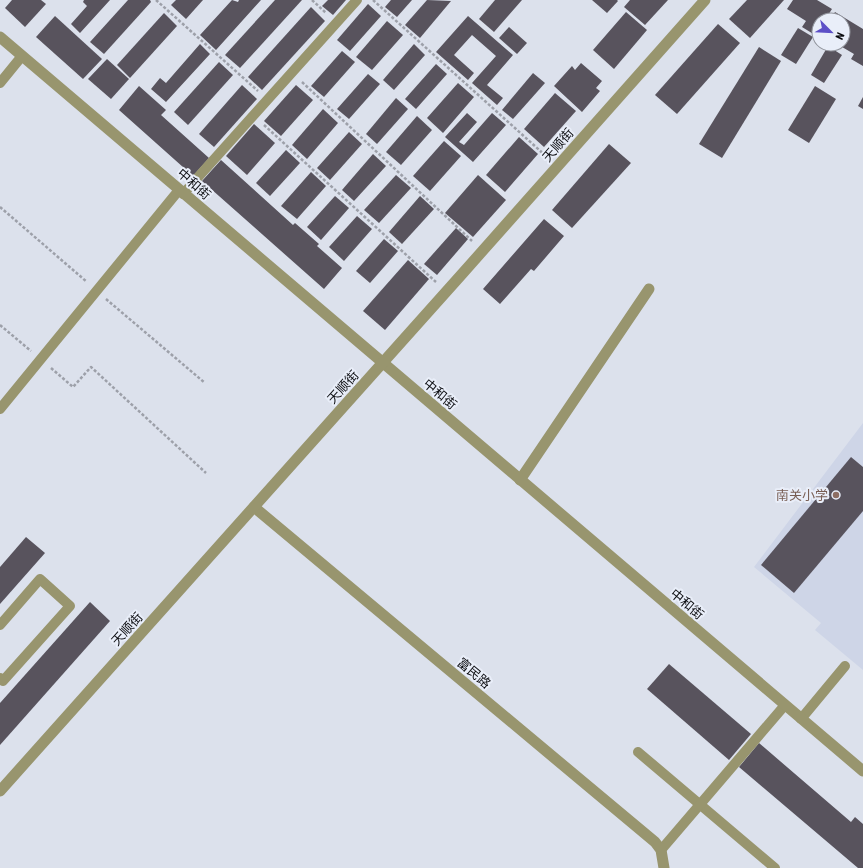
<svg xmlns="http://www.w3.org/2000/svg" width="863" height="868" font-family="'Asap Condensed','Noto Sans SC',sans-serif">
<rect width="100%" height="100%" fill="#dce1ec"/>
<polygon fill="#ced5e7" points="863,423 863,670 815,630 821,623 754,567"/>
<g fill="#58535d">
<polygon points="12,0 41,0 46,4 25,27 5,8"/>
<polygon points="84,0 110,0 80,33 71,24 87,6 83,2"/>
<polygon points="128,0 150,0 151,2 104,54 90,42"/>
<polygon points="176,0 203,0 186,19 171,5"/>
<polygon points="232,0 238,2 239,0 261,0 216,50 200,35"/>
<polygon points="275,0 302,0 240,68 225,55"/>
<polygon points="328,0 346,0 333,15 322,6"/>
<polygon points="391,0 412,0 397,17 385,7"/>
<polygon points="427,0 451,1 420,38 405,25"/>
<polygon points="495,0 522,0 494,32 479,19"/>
<polygon points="592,0 617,0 618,1 607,13"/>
<polygon points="630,0 668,0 645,25 624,7"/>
<polygon points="747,0 784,0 750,38 729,19"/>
<polygon points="793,0 817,0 832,9 825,20 819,20 819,29 815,35 802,27 806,21 787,9"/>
<polygon points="368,4 381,16 350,51 337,40"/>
<polygon points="311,7 325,21 262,90 248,77"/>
<polygon points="626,12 647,30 614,69 593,50"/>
<polygon points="835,12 863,29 863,66 851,59 854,54 837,44 843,44 843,20 830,20"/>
<polygon points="164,13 177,26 130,78 117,65"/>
<polygon points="55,16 102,59 83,79 36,37"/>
<polygon points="468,16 513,55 487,85 503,98 497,105 472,83 496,56 472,35 454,55 474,73 468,80 436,52"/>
<polygon points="387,21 403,35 372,70 356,57"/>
<polygon points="718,24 740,43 677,114 655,95"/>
<polygon points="509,27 527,43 517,54 499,38"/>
<polygon points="798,28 813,37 796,64 781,55"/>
<polygon points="200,44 210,54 166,102 151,89 160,78 166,83"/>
<polygon points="414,44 425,55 394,90 383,80"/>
<polygon points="828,46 842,55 824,83 811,75"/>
<polygon points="759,47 781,61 722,158 699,144"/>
<polygon points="342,51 355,62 324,97 311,86"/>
<polygon points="107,59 129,79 111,99 88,79"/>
<polygon points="219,62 233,75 188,125 174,112"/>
<polygon points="581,63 602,81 596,88 600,91 582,112 554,86 572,66 575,70"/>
<polygon points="436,64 447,74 416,109 405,99"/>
<polygon points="533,73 545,83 513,119 502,110"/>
<polygon points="368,74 380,84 349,119 337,109"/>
<polygon points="458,83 474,97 443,133 427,118"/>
<polygon points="242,85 257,99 214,147 199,134"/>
<polygon points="296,85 313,100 281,136 264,121"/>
<polygon points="139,86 166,110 161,115 209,158 193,176 119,110"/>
<polygon points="815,86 836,99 809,143 788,130"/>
<polygon points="555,93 576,111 544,147 524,129"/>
<polygon points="863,97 863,109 858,106"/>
<polygon points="396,98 408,109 377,144 366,134"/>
<polygon points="323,109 338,123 307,159 292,145"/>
<polygon points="467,113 477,122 459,142 464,145 492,113 506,125 473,162 445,137"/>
<polygon points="417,116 432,130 401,165 386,152"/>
<polygon points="254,124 275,143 247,175 226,156"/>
<polygon points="349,132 362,144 330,180 317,168"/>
<polygon points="519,137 538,154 505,192 486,175"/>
<polygon points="444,141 461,156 430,191 413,176"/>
<polygon points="609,144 631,163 572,228 552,210"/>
<polygon points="286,150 300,163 270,196 256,183"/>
<polygon points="373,154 386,166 354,201 342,190"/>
<polygon points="221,160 293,225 295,223 319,244 317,246 342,268 324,289 202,181"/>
<polygon points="311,172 326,186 297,219 281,206"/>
<polygon points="396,175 411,188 379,223 364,210"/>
<polygon points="478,175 506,200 473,237 445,213"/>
<polygon points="335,196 349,208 321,240 307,227"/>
<polygon points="420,196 434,209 402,244 389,232"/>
<polygon points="357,216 372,229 344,261 329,247"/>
<polygon points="544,219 564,236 534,271 531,269 500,304 483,289"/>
<polygon points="456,228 468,239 437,275 424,264"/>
<polygon points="384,239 398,251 370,283 356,271"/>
<polygon points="408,260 429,279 385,330 363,311"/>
<polygon points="851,457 863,467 863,511 794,593 761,565"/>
<polygon points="26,537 45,553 0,604 0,567"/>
<polygon points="90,602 110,621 0,745 0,703"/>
<polygon points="669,664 751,734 729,760 647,689"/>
<polygon points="759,743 851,822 855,817 863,824 863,868 858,868 739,767"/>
</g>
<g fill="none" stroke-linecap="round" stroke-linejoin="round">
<g stroke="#9da0a9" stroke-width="2.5" stroke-dasharray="3 2" stroke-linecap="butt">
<polyline points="156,0 258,91"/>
<polyline points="312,0 326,13"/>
<polyline points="373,0 547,157"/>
<polyline points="302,82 472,241"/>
<polyline points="264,125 436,282"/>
<polyline points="0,207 87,282"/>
<polyline points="106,299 205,383"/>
<polyline points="0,325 31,351"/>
<polyline points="51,368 73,387 91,367 206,473"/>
</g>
<g stroke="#98956e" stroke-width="10">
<polyline points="0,83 22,56"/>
<polyline points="183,194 357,0"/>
<polyline points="0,409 179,190"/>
<polyline points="0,625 40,579 70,606 3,681 0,678"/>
<polyline points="801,719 845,666"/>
<polyline points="638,752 775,868"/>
<polyline points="661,850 785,705"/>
</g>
<g stroke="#98956e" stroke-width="11">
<polyline points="520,480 649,289"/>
<polyline points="254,507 655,842 661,850 664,868"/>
</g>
<g stroke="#98956e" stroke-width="11">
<polyline points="0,37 863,771"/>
<polyline points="0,791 462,274 705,0"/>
</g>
</g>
<circle fill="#8d6e63" stroke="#e9eef9" stroke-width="1.5" cx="836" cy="495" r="4"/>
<g text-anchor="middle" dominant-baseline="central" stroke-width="4" stroke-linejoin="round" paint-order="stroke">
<g font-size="13" fill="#0c0d11" stroke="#e9eef9">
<text transform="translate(558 145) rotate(-49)">天顺街</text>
<text transform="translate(194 184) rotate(41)">中和街</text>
<text transform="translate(343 387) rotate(-48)">天顺街</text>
<text transform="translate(440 394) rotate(40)">中和街</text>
<text transform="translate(687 604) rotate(40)">中和街</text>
<text transform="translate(127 629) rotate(-48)">天顺街</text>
<text transform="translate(474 673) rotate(40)">富民路</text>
</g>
<g font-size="13" fill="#785e54" stroke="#e9eef9" text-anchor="end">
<text x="828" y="495">南关小学</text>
</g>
</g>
<g transform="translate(831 32) rotate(114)"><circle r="19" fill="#e9eef9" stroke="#91949c"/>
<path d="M0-3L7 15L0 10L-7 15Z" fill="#5c4fc7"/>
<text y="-6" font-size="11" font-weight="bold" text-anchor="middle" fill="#0c0d11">N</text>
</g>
</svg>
